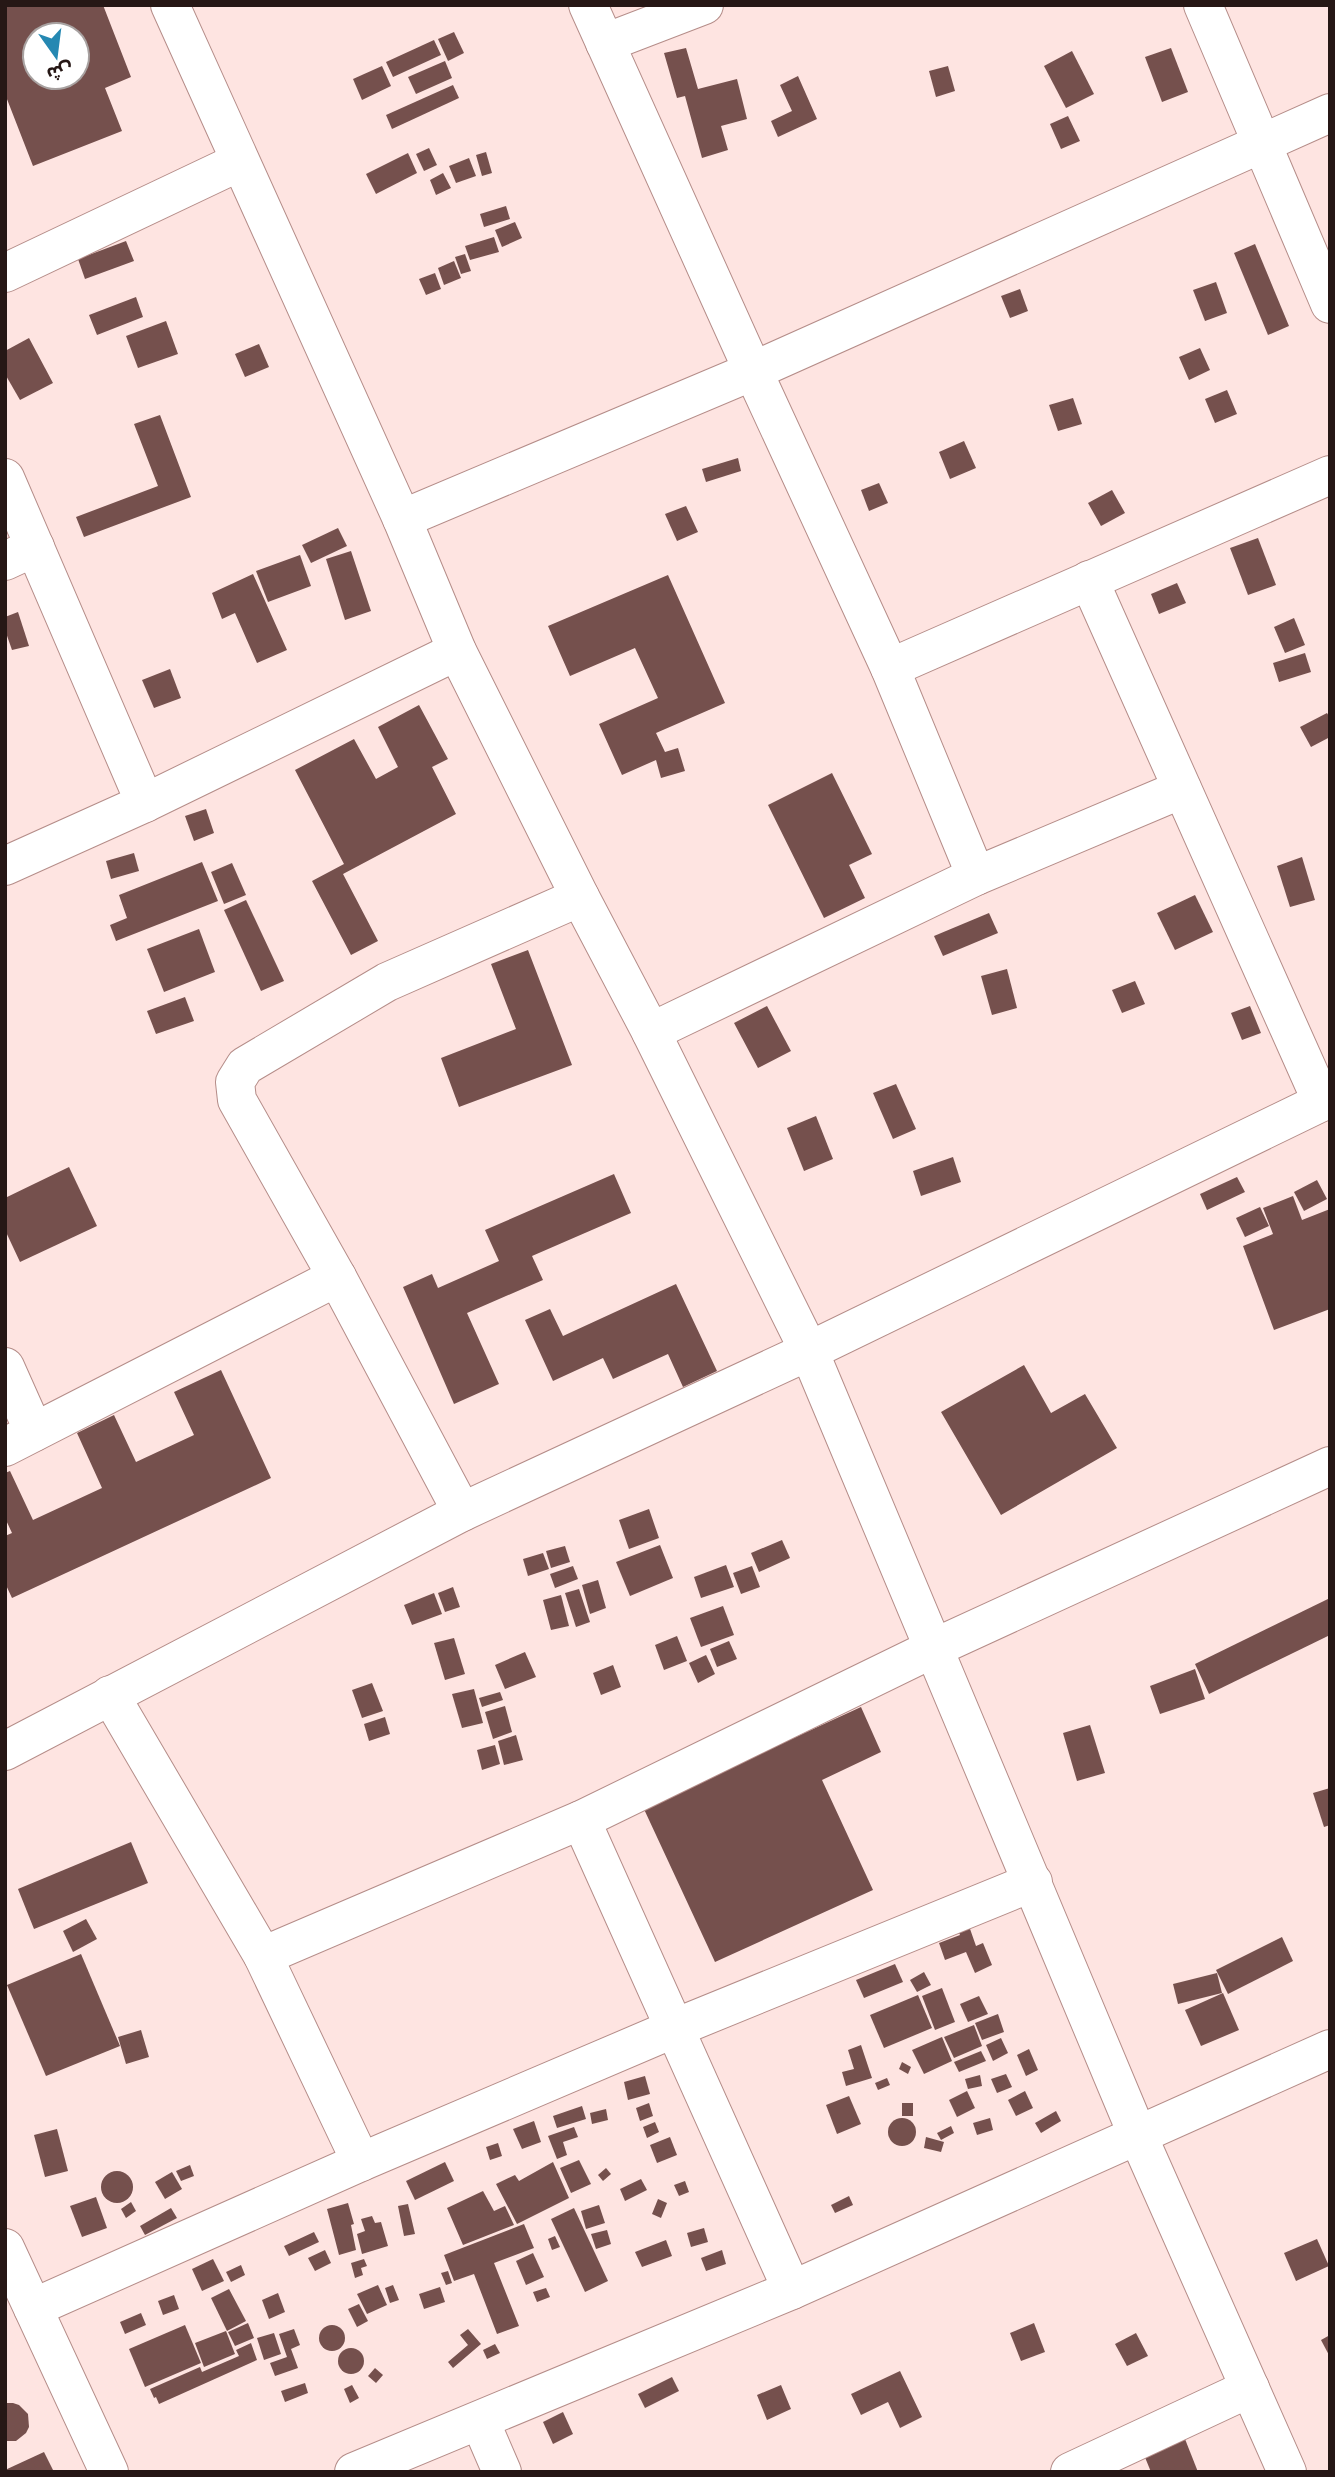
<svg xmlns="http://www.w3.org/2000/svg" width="1335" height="2477" font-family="Cabin,'Noto Sans Arabic',sans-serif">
<rect width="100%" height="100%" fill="#fee4e1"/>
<g fill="#75504d" fill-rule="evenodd">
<path d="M5 5H103L131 77 105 88 122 131 33 166 5 94ZM35 35H77V77H35Z"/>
<polygon points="454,32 464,53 448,61 438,39"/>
<polygon points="434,40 441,55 393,77 386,62"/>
<polygon points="686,48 698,89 737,79 747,119 721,126 728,150 702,158 685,96 677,98 664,53"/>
<polygon points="1171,48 1188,92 1162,102 1145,57"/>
<polygon points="1072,51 1094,94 1066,108 1044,66"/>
<polygon points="445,61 452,78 416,94 408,77"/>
<polygon points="382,66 391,86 362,100 353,79"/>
<polygon points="948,66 955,91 936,97 929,71"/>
<polygon points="798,76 817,119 778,137 771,121 792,111 780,85"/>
<polygon points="453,85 459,98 392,129 386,115"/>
<polygon points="1068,116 1080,141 1061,149 1050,124"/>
<polygon points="429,148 437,165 424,171 416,154"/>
<polygon points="486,152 492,173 482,176 476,155"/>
<polygon points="408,153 417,173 376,194 366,174"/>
<polygon points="469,158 476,176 456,183 449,166"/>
<polygon points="443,173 451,188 436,195 430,180"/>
<polygon points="506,206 510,219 484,227 480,214"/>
<polygon points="515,222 522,238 502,247 495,230"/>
<polygon points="494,237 499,252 470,260 465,246"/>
<polygon points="126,241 134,261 85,279 78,259"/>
<polygon points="1255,244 1289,326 1268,335 1234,253"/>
<polygon points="465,254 471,271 461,274 455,257"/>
<polygon points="454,261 461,278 444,285 438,268"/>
<polygon points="435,273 441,289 426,295 419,279"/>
<polygon points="1216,282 1227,313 1205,321 1193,290"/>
<polygon points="1020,289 1028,311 1010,318 1001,296"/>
<polygon points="136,297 143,317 97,335 89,315"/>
<polygon points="166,321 178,354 138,368 126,336"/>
<polygon points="29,338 53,383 20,400 5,374 5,351"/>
<polygon points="259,344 269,367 245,377 235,354"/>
<polygon points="1200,348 1210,370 1189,380 1179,357"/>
<polygon points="1227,390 1237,414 1215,423 1205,399"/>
<polygon points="1073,398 1082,424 1058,431 1049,405"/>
<polygon points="160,415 191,497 84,537 76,517 158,486 134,424"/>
<polygon points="964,441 976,468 950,479 939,452"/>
<polygon points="738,458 741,471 706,482 702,469"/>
<polygon points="879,483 888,503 869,511 861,490"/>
<polygon points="1112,490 1125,513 1101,526 1088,503"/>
<polygon points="686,506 698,532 677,541 665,514"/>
<polygon points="338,528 347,546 311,563 302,545"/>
<polygon points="1258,538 1276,585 1248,595 1230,548"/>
<polygon points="351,551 371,611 345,620 326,559"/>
<polygon points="300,555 311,586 268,602 256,571"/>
<polygon points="253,574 287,650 257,663 235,613 222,619 212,593"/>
<polygon points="668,575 725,703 656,733 665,752 678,748 685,771 661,778 656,760 622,775 599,724 658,698 635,648 570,676 548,626"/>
<polygon points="1177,583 1186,603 1159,614 1151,594"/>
<polygon points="18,612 29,646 12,650 5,630 5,617"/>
<polygon points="1294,618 1305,645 1285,653 1274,627"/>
<polygon points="1305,653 1311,672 1279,682 1273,663"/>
<polygon points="170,669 181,698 154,708 142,680"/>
<polygon points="419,705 448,759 432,767 456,814 343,874 378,941 351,955 312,881 344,864 295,770 354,739 376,779 398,767 378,727"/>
<polygon points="1327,713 1330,718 1330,737 1311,747 1300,727"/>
<polygon points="832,773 872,854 849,865 865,898 824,918 768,805"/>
<polygon points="206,809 214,833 194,841 185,816"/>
<polygon points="134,853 139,871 111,879 106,861"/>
<polygon points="1302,857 1315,900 1290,907 1277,866"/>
<polygon points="202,862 218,901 116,941 110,925 127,918 119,895"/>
<polygon points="232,863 246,895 224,904 211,872"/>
<polygon points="1195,895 1213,932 1175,950 1157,913"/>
<polygon points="246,900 284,981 261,991 224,910"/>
<polygon points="989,913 998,933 943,956 934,936"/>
<polygon points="199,929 215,972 164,992 147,949"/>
<polygon points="528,950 572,1065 459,1107 441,1058 516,1029 491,964"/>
<polygon points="1007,969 1017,1008 992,1015 981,976"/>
<polygon points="1135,981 1145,1004 1122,1013 1112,990"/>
<polygon points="185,997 194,1021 156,1034 147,1011"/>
<polygon points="767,1006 791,1051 758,1068 734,1023"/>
<polygon points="1250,1006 1261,1033 1242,1040 1231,1013"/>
<polygon points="896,1084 916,1129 893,1139 873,1093"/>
<polygon points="816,1116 833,1159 804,1171 787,1128"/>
<polygon points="953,1157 961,1182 921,1196 913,1171"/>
<polygon points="69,1167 97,1226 20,1262 5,1230 5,1198"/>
<polygon points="614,1174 631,1213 532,1256 543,1280 467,1313 499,1384 454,1404 403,1287 432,1274 438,1288 499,1261 485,1230"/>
<polygon points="1237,1177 1245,1192 1207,1210 1200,1194"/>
<polygon points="1317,1180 1327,1199 1304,1211 1294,1192"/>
<polygon points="1293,1196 1302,1220 1330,1209 1330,1309 1274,1330 1243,1246 1273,1234 1263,1208"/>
<polygon points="1260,1207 1269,1226 1245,1237 1236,1218"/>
<polygon points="676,1284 717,1371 683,1387 668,1354 613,1379 603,1358 553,1381 525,1320 550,1309 563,1336"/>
<polygon points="1024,1365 1051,1413 1085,1394 1117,1448 1001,1515 941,1412"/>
<polygon points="221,1370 271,1478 12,1598 5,1583 5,1536 12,1533 5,1518 5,1473 10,1471 33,1520 102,1488 77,1433 114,1415 136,1462 194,1435 174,1392"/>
<polygon points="649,1509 659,1538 629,1549 619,1520"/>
<polygon points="782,1540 790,1558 759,1572 751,1553"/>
<polygon points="660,1545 673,1578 630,1596 616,1562"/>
<polygon points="565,1546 570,1562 551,1568 546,1551"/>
<polygon points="543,1553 549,1569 528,1576 523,1559"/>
<polygon points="726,1565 734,1587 701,1598 694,1577"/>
<polygon points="573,1566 578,1579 555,1588 550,1574"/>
<polygon points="752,1566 760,1587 741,1594 733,1573"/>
<polygon points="598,1580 606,1608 590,1614 582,1585"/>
<polygon points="453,1587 460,1607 445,1612 438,1593"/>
<polygon points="579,1589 590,1622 576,1627 565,1593"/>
<polygon points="434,1593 442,1614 412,1625 404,1605"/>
<polygon points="561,1595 569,1626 551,1630 543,1600"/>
<polygon points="1330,1598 1330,1635 1209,1694 1195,1664"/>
<polygon points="723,1606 734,1635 701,1647 690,1618"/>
<polygon points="677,1636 687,1661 664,1670 655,1645"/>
<polygon points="454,1638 465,1674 445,1680 434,1643"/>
<polygon points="729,1641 737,1659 717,1667 710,1649"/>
<polygon points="525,1652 536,1677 505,1689 495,1665"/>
<polygon points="706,1655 715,1674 698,1683 689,1663"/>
<polygon points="613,1665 621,1687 601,1695 593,1673"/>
<polygon points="1195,1669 1205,1699 1160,1714 1150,1686"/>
<polygon points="372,1683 383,1711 362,1718 352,1690"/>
<polygon points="474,1689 483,1723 462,1728 452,1694"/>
<polygon points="500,1692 503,1700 482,1707 479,1698"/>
<polygon points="505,1706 512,1732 493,1739 485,1712"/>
<polygon points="861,1707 881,1752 822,1780 873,1890 715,1962 643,1807"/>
<polygon points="385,1717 390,1734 369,1741 364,1724"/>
<polygon points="1090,1725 1105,1773 1077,1781 1063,1733"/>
<polygon points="516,1735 523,1760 504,1765 498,1741"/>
<polygon points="495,1745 500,1764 482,1770 477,1750"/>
<polygon points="1330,1788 1330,1825 1324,1827 1313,1793"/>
<polygon points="131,1842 148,1883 34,1929 18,1889"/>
<polygon points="86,1919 97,1939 73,1952 63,1931"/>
<polygon points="969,1926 976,1946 983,1943 992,1965 975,1973 966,1952 945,1960 939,1943 960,1935 958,1930"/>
<polygon points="1282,1937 1293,1961 1228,1994 1216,1970"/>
<polygon points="81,1954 120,2046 46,2076 7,1985"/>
<polygon points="895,1964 903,1982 864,1998 856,1980"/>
<polygon points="924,1972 931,1985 917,1992 910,1980"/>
<polygon points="1217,1973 1222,1993 1178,2004 1173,1984"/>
<polygon points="942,1988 955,2022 935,2030 922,1996"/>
<polygon points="1223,1993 1239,2030 1201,2046 1185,2010"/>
<polygon points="918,1995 932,2028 884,2048 870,2015"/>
<polygon points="979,1996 988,2014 968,2022 960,2004"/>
<polygon points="998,2014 1004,2032 982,2040 975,2023"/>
<polygon points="974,2025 982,2046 954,2058 944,2037"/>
<polygon points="141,2030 149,2057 126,2064 118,2037"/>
<polygon points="942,2037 952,2061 924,2074 912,2050"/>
<polygon points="1001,2038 1008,2053 993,2061 986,2045"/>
<polygon points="861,2045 872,2078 846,2086 842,2072 854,2069 848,2050"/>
<polygon points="1029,2049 1038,2070 1026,2076 1017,2055"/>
<polygon points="981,2051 986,2061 959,2072 954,2062"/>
<polygon points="902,2062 911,2067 908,2074 899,2069"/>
<polygon points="1006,2074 1012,2087 997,2093 991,2079"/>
<polygon points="980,2075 982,2086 968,2089 965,2079"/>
<polygon points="645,2076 650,2094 628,2100 624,2082"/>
<polygon points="887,2078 890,2085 878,2090 875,2083"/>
<polygon points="967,2091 975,2108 957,2117 949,2100"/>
<polygon points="1025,2091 1033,2108 1016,2116 1008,2100"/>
<polygon points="849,2096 861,2124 837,2134 826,2105"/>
<polygon points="649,2103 653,2116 640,2121 636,2108"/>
<rect x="902" y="2103" width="11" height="13"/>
<polygon points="582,2106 586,2119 557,2128 553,2116"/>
<polygon points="606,2109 608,2120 592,2124 590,2113"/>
<polygon points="1056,2111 1061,2121 1041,2133 1035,2123"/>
<polygon points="990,2118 993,2130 977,2135 973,2123"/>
<circle cx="902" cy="2132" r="14"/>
<polygon points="534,2121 541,2142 522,2149 513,2129"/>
<polygon points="655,2122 659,2132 647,2138 643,2127"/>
<polygon points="951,2126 954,2133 941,2140 937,2133"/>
<polygon points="574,2127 578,2137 563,2142 567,2155 557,2159 548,2136"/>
<polygon points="57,2129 68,2171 45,2177 34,2135"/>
<polygon points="670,2137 677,2155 657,2163 650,2145"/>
<polygon points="926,2137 944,2142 941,2152 924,2148"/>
<polygon points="498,2143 502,2156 490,2160 486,2147"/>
<polygon points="579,2160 591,2184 571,2193 560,2168"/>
<polygon points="445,2162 454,2181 415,2200 406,2181"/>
<polygon points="553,2162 569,2198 517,2224 496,2184 515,2175 519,2181"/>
<polygon points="190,2165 194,2176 181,2181 176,2171"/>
<polygon points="606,2168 611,2174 603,2181 598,2175"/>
<circle cx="117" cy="2187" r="16"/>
<polygon points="172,2172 182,2189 165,2199 155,2182"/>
<polygon points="641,2179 647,2190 625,2201 620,2189"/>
<polygon points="685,2181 689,2192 679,2196 674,2185"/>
<polygon points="483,2191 494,2211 505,2206 514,2225 463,2245 447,2208"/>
<polygon points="849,2196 853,2205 835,2213 831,2205"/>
<polygon points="96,2197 107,2228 82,2237 70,2206"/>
<polygon points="658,2199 667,2203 661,2218 652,2214"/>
<polygon points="131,2202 136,2211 126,2218 121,2209"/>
<polygon points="348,2203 354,2224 351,2225 356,2250 339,2255 327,2209"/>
<polygon points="408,2204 415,2234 404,2236 398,2206"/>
<polygon points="599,2205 605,2223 586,2229 581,2211"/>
<polygon points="171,2208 177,2218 145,2235 140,2226"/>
<polygon points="574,2208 608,2281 585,2292 551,2219"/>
<polygon points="372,2216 375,2223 381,2222 388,2246 362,2254 357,2234 365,2231 361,2219"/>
<polygon points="524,2224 534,2248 494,2263 519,2326 497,2334 474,2274 454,2281 444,2255"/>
<polygon points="704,2228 708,2242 691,2247 687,2233"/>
<polygon points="607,2230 611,2244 596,2249 591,2234"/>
<polygon points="314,2232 319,2242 289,2256 284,2246"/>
<polygon points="555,2236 560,2247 552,2250 548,2239"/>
<polygon points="1317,2239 1329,2266 1296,2281 1284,2253"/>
<polygon points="666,2240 672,2256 642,2267 635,2252"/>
<polygon points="325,2250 331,2263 315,2271 308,2258"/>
<polygon points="722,2250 726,2264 706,2271 701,2258"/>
<polygon points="533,2253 544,2277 526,2285 516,2261"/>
<polygon points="213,2259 224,2281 202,2291 192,2269"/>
<polygon points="364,2259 367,2266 361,2268 363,2275 355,2278 351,2263"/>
<polygon points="241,2265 245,2275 231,2282 226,2272"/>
<polygon points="448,2271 452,2283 446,2285 441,2273"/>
<polygon points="378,2285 387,2305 367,2314 357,2294"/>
<polygon points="393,2285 399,2300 390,2303 385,2288"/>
<polygon points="440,2287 445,2302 424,2309 419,2294"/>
<polygon points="546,2288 550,2297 537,2302 533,2292"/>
<polygon points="229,2289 246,2321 227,2331 211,2298"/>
<polygon points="278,2293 285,2312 269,2319 262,2300"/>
<polygon points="174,2295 179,2309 163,2315 158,2301"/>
<polygon points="359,2304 368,2321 357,2327 348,2309"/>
<polygon points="141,2313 146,2325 125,2334 120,2322"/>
<polygon points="248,2323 254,2338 235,2346 228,2332"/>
<polygon points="1034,2323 1045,2352 1021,2361 1010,2333"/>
<circle cx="332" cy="2338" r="13"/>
<polygon points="185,2325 201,2363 145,2387 129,2349"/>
<polygon points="294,2329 300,2345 291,2349 298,2368 275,2376 270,2363 287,2357 279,2334"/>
<polygon points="468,2329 481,2344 453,2368 448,2362 468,2345 460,2335"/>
<polygon points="226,2331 235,2354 204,2367 195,2343"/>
<polygon points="274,2333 281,2354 264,2360 257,2338"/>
<polygon points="1136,2333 1148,2356 1127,2366 1115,2344"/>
<polygon points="1330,2335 1330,2357 1321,2340"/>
<polygon points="251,2343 257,2360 159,2404 156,2397 154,2398 150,2389 200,2367 202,2372 239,2356 236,2350"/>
<polygon points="495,2344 500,2353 487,2359 483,2350"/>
<circle cx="351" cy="2361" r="13"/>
<polygon points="375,2368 383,2375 376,2383 368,2376"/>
<polygon points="900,2371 922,2417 900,2428 888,2402 861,2415 851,2394"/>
<polygon points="672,2377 679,2391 645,2408 638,2394"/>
<polygon points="305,2383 308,2393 285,2402 281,2391"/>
<polygon points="352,2385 359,2398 350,2403 344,2389"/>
<polygon points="781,2385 791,2409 767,2420 757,2395"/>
<polygon points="5,2403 13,2403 19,2405 28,2414 29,2427 26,2433 16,2441 5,2441"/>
<polygon points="563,2412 573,2434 553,2444 543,2422"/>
<polygon points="1183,2434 1198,2472 1151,2472 1142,2450"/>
<polygon points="44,2452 54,2472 5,2472 5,2470"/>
</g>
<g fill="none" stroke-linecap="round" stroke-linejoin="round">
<g stroke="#b58d89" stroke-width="40">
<g id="minor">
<polyline points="170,5 402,519 457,651 580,897 651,1032 809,1351 1138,2136 1287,2472"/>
<polyline points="588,5 753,371 890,668 976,876"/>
<polyline points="1203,5 1330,304"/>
<polyline points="605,43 704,5"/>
<polyline points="5,273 239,162"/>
<polyline points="5,478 145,803"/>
<polyline points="402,519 753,371 1330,113"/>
<polyline points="5,561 35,547"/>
<polyline points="1089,580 1322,1102"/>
<polyline points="890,668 1330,475"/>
<polyline points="5,866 145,803 457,651"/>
<polyline points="651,1032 976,876 1182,789"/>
<polyline points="5,1367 34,1432"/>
<polyline points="5,1447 337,1277"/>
<polyline points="462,1512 337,1277 237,1100 235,1082 245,1066 387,982 580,897"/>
<polyline points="110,1695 263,1956 361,2162"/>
<polyline points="5,1751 462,1512 809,1351 1330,1098"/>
<polyline points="581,1820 792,2290"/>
<polyline points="263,1956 581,1820 934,1648 1330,1466"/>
<polyline points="5,2248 109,2472"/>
<polyline points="33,2308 361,2162 675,2028 1033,1882"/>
<polyline points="480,2421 502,2472"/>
<polyline points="354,2472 792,2290 1330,2049"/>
<polyline points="1070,2472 1250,2388"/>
</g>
</g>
<use href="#minor" stroke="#fff" stroke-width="38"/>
</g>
<rect width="1335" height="2477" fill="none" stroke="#261715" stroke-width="14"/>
<g transform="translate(56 56) rotate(166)"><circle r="33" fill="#ffffff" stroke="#a8a2a1" stroke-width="2"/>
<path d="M0-5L12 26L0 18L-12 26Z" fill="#2588b2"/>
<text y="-10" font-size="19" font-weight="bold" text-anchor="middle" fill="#261715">ش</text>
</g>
</svg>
